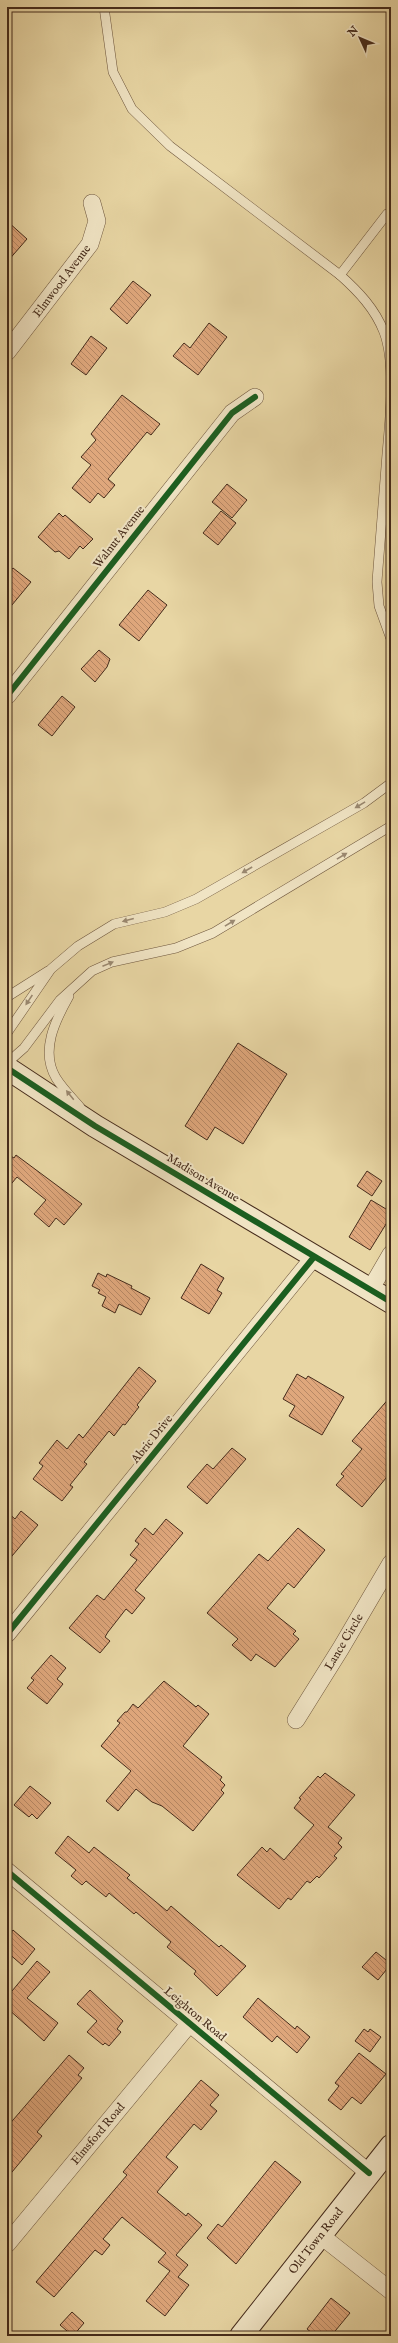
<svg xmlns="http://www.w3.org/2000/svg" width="398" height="2343" font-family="'IM FELL English',serif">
<defs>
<pattern id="building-back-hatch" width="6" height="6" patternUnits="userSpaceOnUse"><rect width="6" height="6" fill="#dfa77c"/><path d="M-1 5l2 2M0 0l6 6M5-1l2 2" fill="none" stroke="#b78865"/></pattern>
</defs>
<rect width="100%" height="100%" fill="#e8d6a4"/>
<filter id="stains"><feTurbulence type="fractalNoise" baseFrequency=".005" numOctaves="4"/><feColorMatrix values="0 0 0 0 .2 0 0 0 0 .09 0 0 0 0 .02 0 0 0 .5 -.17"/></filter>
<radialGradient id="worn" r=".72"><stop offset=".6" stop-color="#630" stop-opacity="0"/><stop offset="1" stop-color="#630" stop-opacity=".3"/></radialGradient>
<g fill="url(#building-back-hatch)" stroke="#452b1b">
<polygon points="7,221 27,239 7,262"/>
<polygon points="133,281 151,295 127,324 110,309"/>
<polygon points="209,323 227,337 198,375 173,356 184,343 190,348"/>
<polygon points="91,336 107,348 86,375 71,364"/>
<polygon points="122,395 160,424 151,435 147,432 108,479 115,485 104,498 98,493 90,503 72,488 91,465 81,457 96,440 91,434"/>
<polygon points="227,484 247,500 232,518 212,502"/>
<polygon points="221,511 236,523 218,545 203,533"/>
<polygon points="59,513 63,517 65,515 93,539 83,549 80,546 69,559 59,551 55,552 38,537"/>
<polygon points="13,568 31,582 7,611 7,575"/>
<polygon points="148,590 167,605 139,641 119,625"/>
<polygon points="99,650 110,659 107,667 95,682 81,669"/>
<polygon points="62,696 75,707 52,736 38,725"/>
<polygon points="238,1043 287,1074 243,1144 215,1127 207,1140 185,1126"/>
<polygon points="7,1154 14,1158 16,1155 82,1204 64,1225 56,1218 49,1227 34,1214 46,1200 17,1177 7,1189"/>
<polygon points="367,1171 382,1181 372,1196 357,1186"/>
<polygon points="371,1200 391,1212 391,1216 370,1250 349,1237"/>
<polygon points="201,1264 224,1278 217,1290 222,1293 209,1314 181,1298"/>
<polygon points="98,1273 106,1277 107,1274 132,1286 131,1288 150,1298 141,1315 119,1304 115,1313 102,1306 106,1297 98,1293 100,1290 92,1286"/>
<polygon points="139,1367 156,1381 137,1405 139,1407 125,1425 123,1424 114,1436 109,1431 84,1462 87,1464 70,1485 73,1487 62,1501 33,1479 43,1466 39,1463 57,1440 67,1449 79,1434 83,1438"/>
<polygon points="297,1374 306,1379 308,1376 344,1397 322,1435 289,1416 295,1406 283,1399"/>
<polygon points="391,1396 391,1472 362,1507 336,1485 344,1476 341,1474 362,1449 352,1441"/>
<polygon points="232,1448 246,1459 207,1504 187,1487 207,1464 213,1469"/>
<polygon points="21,1511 38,1525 7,1562 7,1512 15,1519"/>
<polygon points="166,1519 183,1533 135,1590 145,1598 132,1614 126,1609 108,1632 105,1637 110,1641 100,1653 69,1628 97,1595 104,1600 137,1560 130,1555 139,1544 135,1541 145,1528 153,1535"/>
<polygon points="298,1528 325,1550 294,1588 288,1583 267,1608 296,1631 293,1634 299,1639 275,1667 256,1654 251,1661 232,1645 238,1639 207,1613 259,1554 268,1561"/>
<polygon points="51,1655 66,1668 57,1679 63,1684 47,1704 27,1688 34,1680 31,1678"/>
<polygon points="164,1681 196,1707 198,1705 209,1714 183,1746 222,1777 220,1780 225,1785 221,1790 224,1793 193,1831 162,1806 152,1802 136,1789 118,1811 106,1801 131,1771 101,1746 120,1723 117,1721 125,1712 127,1712 133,1704 138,1708"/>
<polygon points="325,1773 355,1795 328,1827 342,1838 338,1843 342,1847 334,1856 337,1858 319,1878 317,1876 310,1883 307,1881 291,1900 288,1898 279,1909 237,1875 262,1847 267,1852 270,1848 284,1860 314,1825 294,1808 301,1799 299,1798 318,1776 320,1778"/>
<polygon points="30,1786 51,1803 37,1819 32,1814 29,1817 14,1805"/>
<polygon points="68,1836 89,1853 94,1847 130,1875 127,1878 167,1911 171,1906 219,1947 221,1945 246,1966 217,1996 194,1974 196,1971 167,1947 171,1942 136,1912 134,1914 109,1893 106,1897 86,1881 82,1885 71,1876 76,1870 55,1853"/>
<polygon points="13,1930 35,1949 22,1965 7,1952 7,1938"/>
<polygon points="376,1952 391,1964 378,1980 362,1967"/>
<polygon points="37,1961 50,1972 27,1998 58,2023 44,2041 7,2008 7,1997"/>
<polygon points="90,1990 123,2021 117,2029 121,2032 109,2046 105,2043 103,2045 87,2032 97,2021 77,2004"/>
<polygon points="258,1998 295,2029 297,2026 310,2037 297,2053 277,2036 272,2042 243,2017"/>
<polygon points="364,2029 368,2032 370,2029 381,2037 370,2052 355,2041"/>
<polygon points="359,2053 386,2074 361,2104 352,2097 341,2110 328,2100 339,2086 335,2083"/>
<polygon points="69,2055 84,2068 78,2075 82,2078 37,2132 42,2136 7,2178 7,2127"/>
<polygon points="201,2080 219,2095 210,2105 217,2111 201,2130 194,2124 166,2157 178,2167 157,2192 186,2216 188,2213 202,2225 176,2255 188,2265 178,2277 189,2285 165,2316 146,2301 170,2271 158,2262 166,2253 122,2217 103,2239 110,2245 102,2255 95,2250 54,2297 36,2282 127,2175 123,2172"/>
<polygon points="275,2161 301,2182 236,2264 207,2238 218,2224 222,2227"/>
<polygon points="331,2298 350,2313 331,2336 316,2336 307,2329"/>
<polygon points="72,2312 84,2323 73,2336 60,2325"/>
</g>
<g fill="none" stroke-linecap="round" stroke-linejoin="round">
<g stroke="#6e563d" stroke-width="10">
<g id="lane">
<path d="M104 7 113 72 132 109 170 146 340 275C359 292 375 309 384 332 396 364 390 420 387 454 384 496 380 539 377 582L379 606 391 639"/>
<polyline points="340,275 387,214 391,217"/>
<path d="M69 996C55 1021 40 1051 56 1078 63 1089 72 1098 80 1107"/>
<polyline points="7,997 48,971"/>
<polyline points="7,1033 51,969 78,946 114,924 165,912 196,899 364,803 391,783"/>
<polyline points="7,1063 24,1048 60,1000 92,971 112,962 176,948 213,933 391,826"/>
</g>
</g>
<g stroke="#6e563d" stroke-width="18">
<g id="street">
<polyline points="7,352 90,244 97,221 92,203"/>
<polyline points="7,696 232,413 255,397"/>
<polyline points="370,1290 391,1254"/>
<polyline points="7,1634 314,1257"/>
<polyline points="296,1720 341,1648 391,1563"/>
<polyline points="7,1871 369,2173"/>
<polyline points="320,2235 391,2291"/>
<polyline points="7,2244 190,2023"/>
</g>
</g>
<g stroke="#452b1b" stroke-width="24">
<g id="secondary">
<polyline points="7,1068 95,1126 391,1302"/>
<polyline points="241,2336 391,2146"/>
</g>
</g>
<use href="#lane" stroke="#f0e4c4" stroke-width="9"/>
<use href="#street" stroke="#f0e4c4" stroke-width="17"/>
<use href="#secondary" stroke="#f0e4c4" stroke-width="22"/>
<g stroke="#f0e4c4" stroke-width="8">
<g id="cycleway">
<polyline points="7,696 232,413 255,397"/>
<polyline points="7,1068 95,1126 391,1302"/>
<polyline points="7,1634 314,1257"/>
<polyline points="7,1871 369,2173"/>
</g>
</g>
<use href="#cycleway" stroke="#1b5e20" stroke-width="6"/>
</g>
<defs><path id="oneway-solid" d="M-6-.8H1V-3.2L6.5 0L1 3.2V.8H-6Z"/></defs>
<g fill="#9a8870">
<use href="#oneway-solid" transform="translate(360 805) rotate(149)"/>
<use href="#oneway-solid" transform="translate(342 856) rotate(-31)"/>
<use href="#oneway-solid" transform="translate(247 870) rotate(150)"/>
<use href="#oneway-solid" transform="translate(128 920) rotate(165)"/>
<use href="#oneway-solid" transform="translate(230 923) rotate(-31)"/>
<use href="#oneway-solid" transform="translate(108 964) rotate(-22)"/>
<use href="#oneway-solid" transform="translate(29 1000) rotate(124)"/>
<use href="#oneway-solid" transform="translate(70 1095) rotate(-129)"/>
</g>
<g text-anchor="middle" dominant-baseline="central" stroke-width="4" stroke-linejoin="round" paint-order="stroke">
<g font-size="12" fill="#452b1b" stroke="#f0e4c4">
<text transform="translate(62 281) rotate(-53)">Elmwood Avenue</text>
<text transform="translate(119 537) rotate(-52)">Walnut Avenue</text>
<text transform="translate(203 1178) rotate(31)">Madison Avenue</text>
<text transform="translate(152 1439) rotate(-51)">Abric Drive</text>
<text transform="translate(344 1642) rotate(-59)">Lance Circle</text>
<text transform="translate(195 2014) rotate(40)">Leighton Road</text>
<text transform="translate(98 2134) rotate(-50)">Elmsford Road</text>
<text transform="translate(316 2241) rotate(-52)">Old Town Road</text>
</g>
</g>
<rect width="398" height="2343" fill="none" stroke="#e8d6a4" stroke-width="24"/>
<rect x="8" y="8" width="382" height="2327" fill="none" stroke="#452b1b" stroke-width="2"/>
<rect x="12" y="12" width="374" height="2319" fill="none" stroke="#452b1b"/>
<g transform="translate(360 38) rotate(314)" stroke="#f0e4c4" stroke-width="3" paint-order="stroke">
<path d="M0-3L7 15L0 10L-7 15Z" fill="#452b1b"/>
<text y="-6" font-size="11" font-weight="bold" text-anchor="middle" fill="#452b1b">N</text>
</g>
<rect width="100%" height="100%" filter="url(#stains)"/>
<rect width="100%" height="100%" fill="url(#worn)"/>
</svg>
